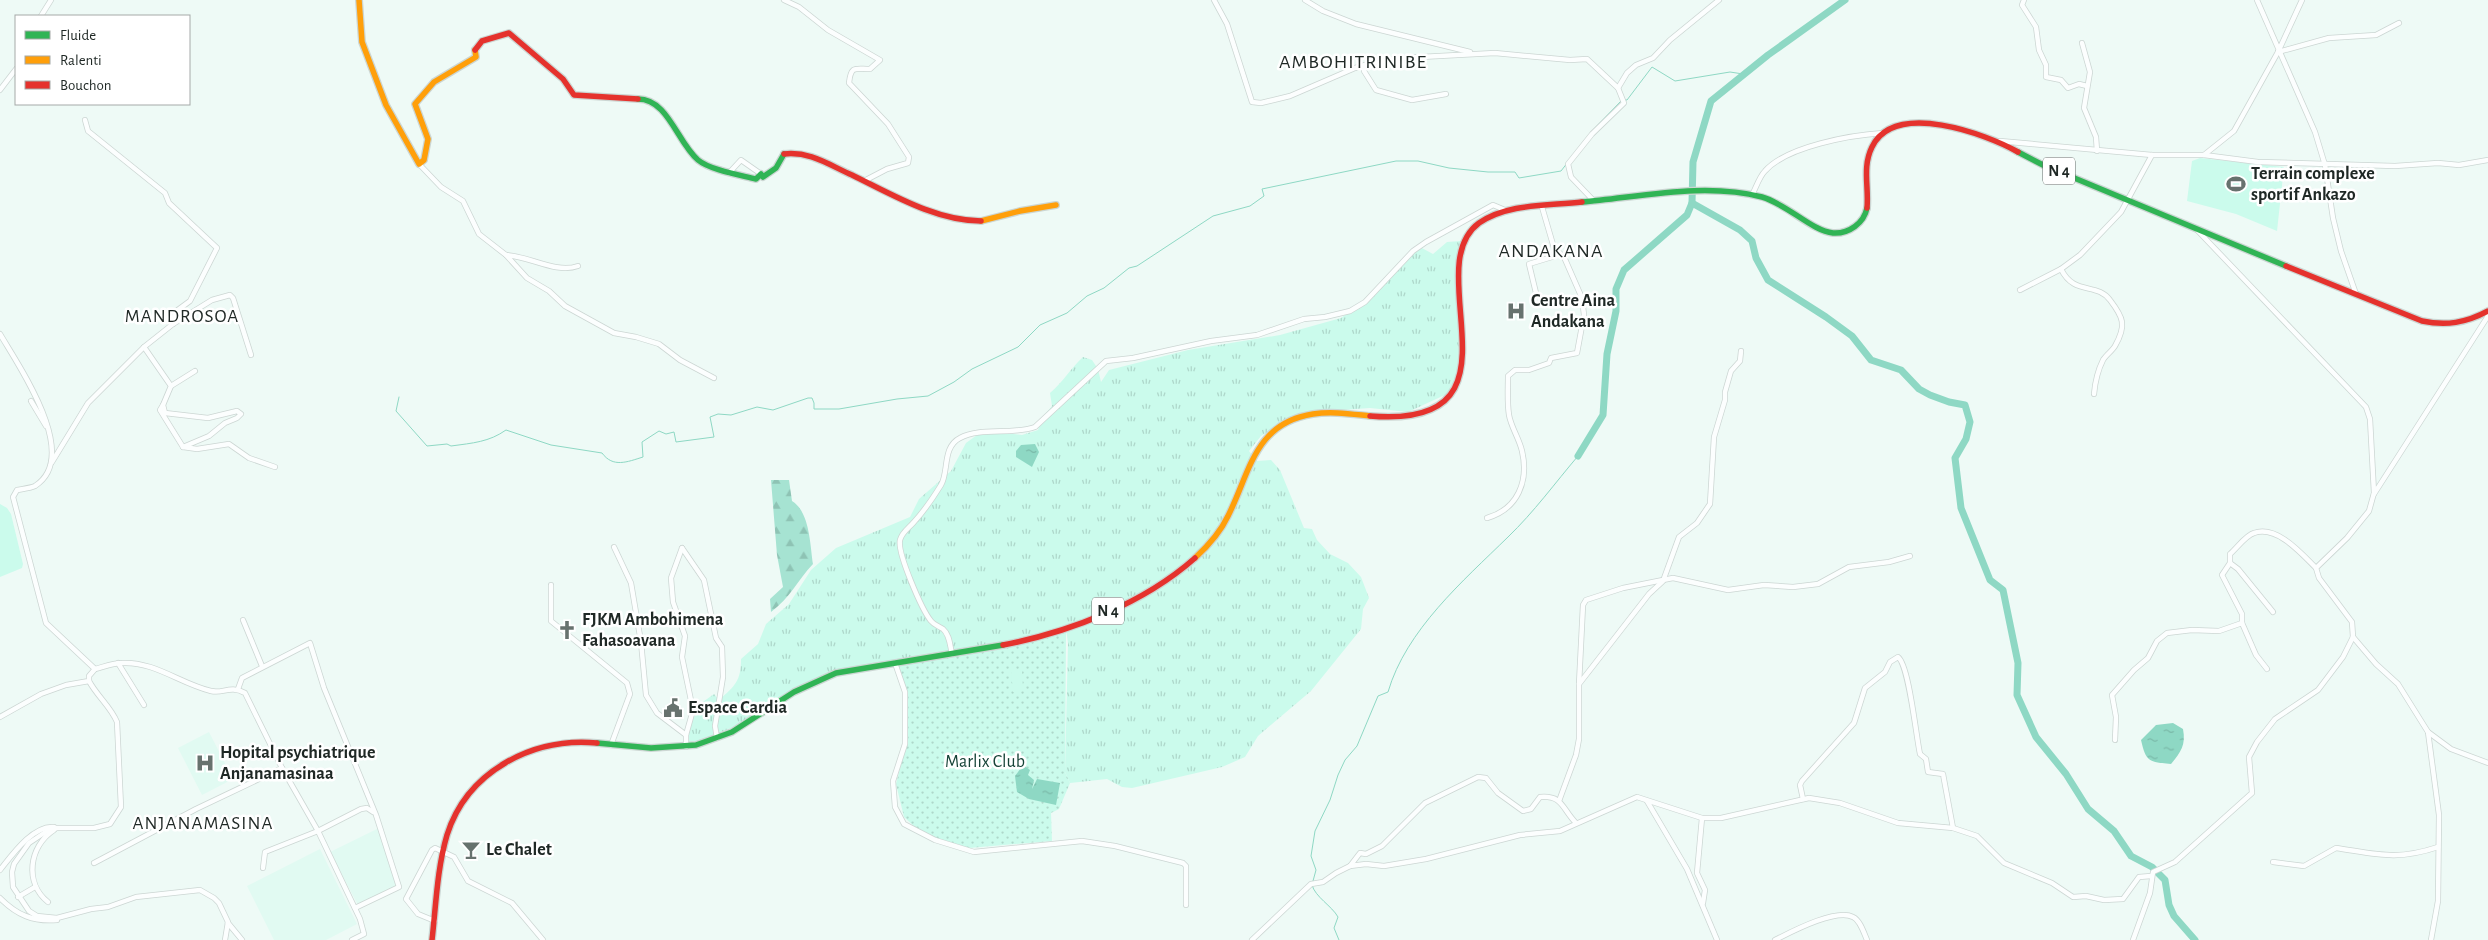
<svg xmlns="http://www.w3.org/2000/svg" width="2488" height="940" font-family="'Alegreya Sans',sans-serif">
<defs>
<pattern id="grass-tufts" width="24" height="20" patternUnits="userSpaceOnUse" patternTransform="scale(1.25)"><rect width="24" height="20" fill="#cbfbec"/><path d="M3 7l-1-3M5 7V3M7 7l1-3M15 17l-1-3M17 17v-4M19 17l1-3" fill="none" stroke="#aed7ca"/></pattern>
<pattern id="forest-firs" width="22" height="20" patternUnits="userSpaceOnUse" patternTransform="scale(1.25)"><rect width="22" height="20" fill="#a6e3d2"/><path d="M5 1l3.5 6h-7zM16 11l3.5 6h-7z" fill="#8ec3b4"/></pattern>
<pattern id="park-dots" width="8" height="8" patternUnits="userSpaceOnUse" patternTransform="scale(1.25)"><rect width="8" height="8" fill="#cbfbec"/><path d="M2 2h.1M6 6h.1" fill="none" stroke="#aed7ca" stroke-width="1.8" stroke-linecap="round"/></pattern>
<pattern id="water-ripples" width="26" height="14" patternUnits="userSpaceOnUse" patternTransform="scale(1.25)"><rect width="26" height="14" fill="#8ed8c4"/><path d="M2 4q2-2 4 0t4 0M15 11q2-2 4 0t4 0" fill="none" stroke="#7ab9a8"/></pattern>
</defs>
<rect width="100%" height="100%" fill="#eefaf6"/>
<g fill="#e1faf2">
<polygon points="209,732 233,779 202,795 178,748"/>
<polygon points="379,828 397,886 358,905 330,852"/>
<polygon points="320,849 357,924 326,940 274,940 247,886"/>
</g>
<path fill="url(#grass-tufts)" d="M1461 241 1459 356 1456 377 1447 394 1408 412 1370 408 1300 413 1261 436 1249 451 1257 461 1271 460 1280 470 1304 528 1312 529 1317 540 1330 554 1348 563 1361 577 1369 598 1363 609 1361 629 1311 691 1258 736 1245 757 1222 767 1132 788 1122 787 1107 779 1070 783 1065 772 1068 643 1066 629 1022 642 867 666 815 681 741 724 698 741 683 742 700 704 714 694 719 700C735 686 741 681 741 659L758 644 766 624 789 604 811 570 836 548 910 517 919 499 951 471 966 443 977 435 995 432 1022 435 1038 430 1042 418 1052 406 1050 393C1063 382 1071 368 1083 357L1092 360 1098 369 1101 382 1109 370 1188 350 1280 335 1341 318 1376 293 1420 247 1433 254 1447 242Z"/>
<path fill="url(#forest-firs)" d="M771 480H789L792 501C810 512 810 545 813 564 797 581 790 598 771 612L770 599 783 587 777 555Z"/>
<polygon fill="url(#park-dots)" points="1066,632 1065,772 1070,783 1059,809 1051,813 1052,841 969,848 939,839 917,829 904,817 896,784 906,745 906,698 898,665 1003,649"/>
<g fill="#cbfbec">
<polygon points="2200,158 2284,167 2277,231 2236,214 2187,201 2192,161"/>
<polygon points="0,504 7,508 11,514 23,564 22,568 0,577"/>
<polygon points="1022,670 1023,691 1013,692 1011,671"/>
</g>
<g fill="url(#water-ripples)">
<polygon points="1035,444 1039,452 1032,467 1016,457 1016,451 1021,445"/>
<path d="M2173 723 2183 729C2186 745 2181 752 2171 764 2149 762 2146 762 2141 740L2156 725Z"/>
<polygon points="1023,765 1030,770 1028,775 1034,780 1032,789 1037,779 1060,783 1056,805 1029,799 1017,792 1015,776"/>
</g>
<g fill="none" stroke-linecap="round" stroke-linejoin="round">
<g stroke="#8ed8c4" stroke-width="1">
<polyline points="1624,100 1627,100 1652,67 1675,81 1730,72 1743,74"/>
<path d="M399 397 396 411 427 446 447 444 451 446C473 443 489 442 506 430L551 445 602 453C613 468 627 462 643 457L642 442 659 431 666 434 674 432 676 442 714 437 710 417 718 414 731 415 757 407 773 410 808 398H812L814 403V409H839L897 399 928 396 954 382 972 369 1018 347 1040 325 1067 313 1087 296 1104 288 1129 268 1137 266 1213 216 1250 206 1264 196 1262 189 1396 161H1418L1449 168 1488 172H1515L1519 178 1561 171 1592 131 1621 101"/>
<path d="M1313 881 1316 870 1311 856 1315 831 1330 800 1338 775 1345 760 1357 746 1378 696 1388 692C1406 630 1463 581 1508 537 1534 512 1555 483 1578 456"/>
<path d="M1312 885C1315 897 1332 906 1338 917L1334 928 1339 940"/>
</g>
<g stroke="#8ed8c4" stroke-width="7">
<polyline points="1692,203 1740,230 1752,241 1756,258 1768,280 1826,317 1852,336 1871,360 1901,370 1919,389 1930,395 1949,402 1965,405 1970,422 1966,439 1955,458 1961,508 1990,580 2003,590 2018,663 2017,695 2036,737 2066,774 2088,809 2114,831 2131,856 2152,867 2165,880 2169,905 2174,916 2195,940"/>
<polyline points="1578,456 1603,415 1607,354 1616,311 1616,289 1624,270 1687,215 1692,203 1693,162 1711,101 1768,55 1845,0"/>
</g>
<g stroke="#ccd6d3" stroke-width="6">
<g id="street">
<path d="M784 0 799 7 828 30 880 60 870 69C855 69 851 65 849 83L888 124 909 157 908 163 887 169 864 181"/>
<polyline points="1214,0 1227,24 1252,102 1261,103 1290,96 1355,68 1372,63 1402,58 1495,53 1570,60 1587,59 1618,88 1624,103 1592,134 1568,164 1571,177 1594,201"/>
<polyline points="1305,0 1323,11 1356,24 1470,52"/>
<polyline points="2024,0 2022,5 2036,27 2039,50 2046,65 2046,77 2061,80 2068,88 2079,84 2087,86"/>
<polyline points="2257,0 2315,132 2325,165 2333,218 2341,251 2356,294"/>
<polyline points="41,16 51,0"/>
<polyline points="2082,43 2090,72 2084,108 2096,137 2097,151"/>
<polyline points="2278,52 2329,38 2376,35 2399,23"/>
<polyline points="1365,65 1364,71 1376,90 1412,100 1446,94"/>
<polyline points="1618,88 1627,73 1636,65 1653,58 1670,40 1719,0"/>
<polyline points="0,90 16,69"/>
<polyline points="85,120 88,131 165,193 169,203 217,248 190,301 175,312 173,324"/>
<polyline points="2000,141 2152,155 2204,155 2234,131 2278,52 2302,0"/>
<polyline points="2204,155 2258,162 2395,166 2438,163 2459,165 2488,160"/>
<polyline points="419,164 441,187 463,201 479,234 506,255 527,278 549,291 565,306 614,333 636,337 659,344 680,360 714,378"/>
<polyline points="729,173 741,160 761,174"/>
<path d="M1752 195C1756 188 1759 177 1765 171 1787 146 1852 135 1883 133"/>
<path d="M506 255C529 256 556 274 578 266"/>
<path d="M2061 269C2074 296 2097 282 2110 300 2123 317 2127 325 2115 346 2112 351 2106 355 2103 360 2098 370 2095 383 2094 394"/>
<polyline points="2020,290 2061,269 2080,255 2121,212 2152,155"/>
<polyline points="1536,293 1529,264 1552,257 1556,251"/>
<path d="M0 334C18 365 82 456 35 486 31 488 22 489 17 490L13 497 46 623 95 669C103 667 113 663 122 663 154 661 181 684 211 691 223 694 230 685 245 693L282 768 318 831 360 919 364 934 352 940"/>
<polyline points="144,347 171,386 163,405 165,413 208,418 237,411 241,414 237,418 225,423 209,436 183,447 197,449 229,444 249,458 275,467"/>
<polyline points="171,386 195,371"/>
<polyline points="31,401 46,426"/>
<polyline points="163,405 160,410 183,447"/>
<polyline points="52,462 88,403 144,347 173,324 212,300 230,295 233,298 251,355"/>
<polyline points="2374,494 2488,316"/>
<path d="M1487 518C1518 509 1529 481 1522 451 1519 438 1511 427 1509 415 1507 402 1508 389 1508 376L1515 370H1529L1549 363 1551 358 1577 353 1584 315 1582 298 1564 257 1554 248 1542 207"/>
<polyline points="614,547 631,583 641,642 646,695 657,713 686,735"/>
<polyline points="682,548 671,578 673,602 685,636 682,657 693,710 686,735 686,747"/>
<polyline points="682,548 704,580 716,638 722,647 723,677 715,726 717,738"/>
<polyline points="2230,563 2238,569 2273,612"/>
<polyline points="551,585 551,621 627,683 630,694 611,745"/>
<polyline points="243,620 262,666"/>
<polyline points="2242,623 2256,655 2267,669"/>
<polyline points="2353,637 2376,664 2398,684 2428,732 2451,749 2488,763"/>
<path d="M952 654C950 646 950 635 943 629 939 626 934 625 931 621 922 610 897 553 900 540 902 532 909 528 914 522 924 511 933 498 941 485 949 472 942 447 960 438 980 427 1013 435 1035 427L1106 361 1133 358 1211 341 1257 335 1304 319 1325 317 1350 311 1365 302 1413 251 1426 242 1493 205 1505 210"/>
<polyline points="118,663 144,705"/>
<polyline points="895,663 905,692 905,744 893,781 895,807 904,824 935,840 974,852 1082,841 1115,846 1183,863 1186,866 1186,905"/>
<path d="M89 681C97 696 111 707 117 722L121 807 110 824 94 828H57L47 831 29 843 14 864 12 872 13 887 29 911 37 916 57 918 91 909 108 907 136 897 200 890 214 898 219 903 228 922 225 940"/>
<polyline points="1579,684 1583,605 1586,600 1623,588 1673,578 1728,590 1764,585 1793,587 1818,584 1849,567 1889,562 1910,556"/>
<polyline points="238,689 242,678 310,643 324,688 376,815 399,887 355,908"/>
<polyline points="0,717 41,694 66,685 89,681 89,676 95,669"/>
<polyline points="2428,732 2439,815 2438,901 2431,940"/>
<path d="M2115 740 2116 717 2112 695 2134 670 2148 658 2157 641 2167 633 2192 630 2219 631 2242 623V614L2222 575 2230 563V554C2237 548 2246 535 2254 533 2277 525 2301 553 2316 568"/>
<path d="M1803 799 1800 785 1802 781 1854 723 1865 688 1885 672 1890 662 1898 657C1909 665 1916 736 1920 754L1926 759 1928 772 1943 774 1953 828"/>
<polyline points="1559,801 1576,755 1579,739 1579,684 1649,594 1663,581 1679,537 1697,523 1710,504 1714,437 1725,400 1725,392 1731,371 1740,361 1741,351"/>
<polyline points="1647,801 1687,869 1717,940"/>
<polyline points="1702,818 1697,873 1705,890 1703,903"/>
<path d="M2273 862 2304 866 2336 848C2377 854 2396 861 2438 847"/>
<polyline points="94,863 196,809 282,768"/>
<path d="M1350 866 1360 853 1366 854 1382 846 1425 803 1478 777 1486 778 1498 793 1523 811 1531 809 1540 797C1563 795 1562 809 1576 823"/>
<polyline points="263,868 265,852 318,831 361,809 367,808 373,812"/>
<path d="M0 870C12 855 33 825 54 827"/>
<polyline points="18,897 35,887"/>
<path d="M0 898C17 915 33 922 57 920"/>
<path d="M48 902C24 883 29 846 54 830"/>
<polyline points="435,921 418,914 406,899 432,850 435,848 454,857 468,881 512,903 543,940"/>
<polyline points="228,923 242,940"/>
<polyline points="1252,940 1311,884 1323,882 1336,873 1350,866 1366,864 1384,866 1426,859 1520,835 1560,831 1637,797 1702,818 1721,818 1809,798 1840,803 1898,823 1953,828 1977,836 2004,863 2052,883 2073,897 2086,896 2104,900 2123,899 2139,877 2151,876"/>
<path d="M1775 940C1791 932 1836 908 1853 917 1860 920 1864 933 1867 940"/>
<polyline points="2133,940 2150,893 2153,872 2175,862 2252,793 2249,757 2257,742 2275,719 2318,690 2343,657 2353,637 2352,622 2319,578 2316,568 2347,538 2369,511 2374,493 2370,419 2366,407 2198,231"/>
</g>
</g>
<g stroke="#ccd6d3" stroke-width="8">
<g id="fast">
<path d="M638 99C668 99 677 142 698 160 710 170 740 175 756 179L761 174 763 177 776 168 784 154"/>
<polyline points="2018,152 2043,165 2286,266"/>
<path d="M1582 202C1640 197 1704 182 1762 197 1787 204 1812 231 1833 233 1849 234 1864 223 1867 208"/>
<polyline points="597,743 651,748 696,745 732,732 794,692 836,673 1003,645"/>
</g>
</g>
<g stroke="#ccd6d3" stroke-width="8">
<g id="slow">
<polyline points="359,0 362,42 386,105 419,164 424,160 428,139 415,104 434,82 476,57 475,50"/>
<polyline points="981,221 1020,211 1056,205"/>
<path d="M1195 558C1208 546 1220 533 1228 516 1250 473 1254 423 1313 414 1332 411 1351 414 1370 416"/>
</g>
</g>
<g stroke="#ccd6d3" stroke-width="8">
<g id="jam">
<polyline points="475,50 482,41 509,33 563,79 574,95 638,99"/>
<path d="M784 154C810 151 829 165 852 175 891 194 936 221 981 221"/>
<path d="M1867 208C1869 187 1862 167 1872 147 1895 100 1986 134 2018 152"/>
<path d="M2286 266 2422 321C2446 326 2466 323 2488 311"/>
<path d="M1370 416C1534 430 1416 269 1479 223 1508 203 1548 206 1582 202"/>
<path d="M1003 645C1070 632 1143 604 1195 558"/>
<path d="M432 940C436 905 437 869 447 835 467 771 533 737 597 743"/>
</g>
</g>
<use href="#street" stroke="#fcfefe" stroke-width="4.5"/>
<use href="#fast" stroke="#30b455" stroke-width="5.5"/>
<use href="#slow" stroke="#ff9f0a" stroke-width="5.5"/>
<use href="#jam" stroke="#e5322d" stroke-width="5.5"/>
</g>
<defs>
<g id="stadium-bare" transform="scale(1.5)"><path d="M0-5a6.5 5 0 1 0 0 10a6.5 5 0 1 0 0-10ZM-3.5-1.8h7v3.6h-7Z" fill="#67726e" stroke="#fff" stroke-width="2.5" paint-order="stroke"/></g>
<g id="hospital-bare" transform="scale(1.5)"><path d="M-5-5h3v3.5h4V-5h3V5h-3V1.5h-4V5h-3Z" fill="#67726e" stroke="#fff" stroke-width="2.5" paint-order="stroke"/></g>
<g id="church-bare" transform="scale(1.5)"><path d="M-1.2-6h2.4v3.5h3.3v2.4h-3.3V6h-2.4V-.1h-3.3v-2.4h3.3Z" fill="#67726e" stroke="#fff" stroke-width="2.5" paint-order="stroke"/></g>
<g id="civic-bare" transform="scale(1.5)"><path d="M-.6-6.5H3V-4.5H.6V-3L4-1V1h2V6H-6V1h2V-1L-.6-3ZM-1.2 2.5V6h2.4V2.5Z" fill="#67726e" stroke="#fff" stroke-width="2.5" paint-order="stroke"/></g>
<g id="bar-bare" transform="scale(1.5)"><path d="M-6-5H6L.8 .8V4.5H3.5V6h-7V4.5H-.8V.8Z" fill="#67726e" stroke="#fff" stroke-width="2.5" paint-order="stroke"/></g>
</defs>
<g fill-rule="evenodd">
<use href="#stadium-bare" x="2236" y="184"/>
<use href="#hospital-bare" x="1516" y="311"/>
<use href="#church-bare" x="567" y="630"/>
<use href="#civic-bare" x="673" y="708"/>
<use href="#hospital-bare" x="205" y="763"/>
<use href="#bar-bare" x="471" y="850"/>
</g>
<g text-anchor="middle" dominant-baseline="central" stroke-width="5" stroke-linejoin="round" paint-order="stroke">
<g fill="#fff" stroke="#626866" stroke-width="1">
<rect x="2043" y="157.5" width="32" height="27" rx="4"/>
<rect x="1092" y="597.5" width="32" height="27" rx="4"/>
</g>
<g font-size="16" font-weight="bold" fill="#1f2825">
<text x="2059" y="171">N 4</text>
<text x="1108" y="611">N 4</text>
</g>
<g font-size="18" font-weight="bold" fill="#1f2825" stroke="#fff" text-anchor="start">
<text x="2251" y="174">Terrain complexe<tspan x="2251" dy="21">sportif Ankazo</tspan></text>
<text x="1531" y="301">Centre Aina<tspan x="1531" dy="21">Andakana</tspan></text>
<text x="582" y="620">FJKM Ambohimena<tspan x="582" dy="21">Fahasoavana</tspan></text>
<text x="688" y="708">Espace Cardia</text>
<text x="220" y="753">Hopital psychiatrique<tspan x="220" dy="21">Anjanamasinaa</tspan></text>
<text x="486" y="850">Le Chalet</text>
</g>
<g font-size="18" fill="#164337" stroke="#fff">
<text x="985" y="762">Marlix Club</text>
</g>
<g font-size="19" letter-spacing="1" fill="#1f2825" stroke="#fff">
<text x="182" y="316">MANDROSOA</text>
<text x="203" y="823">ANJANAMASINA</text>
</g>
<g font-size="20" letter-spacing="1" fill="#1f2825" stroke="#fff">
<text x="1353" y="62">AMBOHITRINIBE</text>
<text x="1551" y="251">ANDAKANA</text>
</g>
</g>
<rect x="15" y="15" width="175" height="90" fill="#ffffff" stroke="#a5a9a8"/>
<rect x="25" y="31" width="25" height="8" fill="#30b455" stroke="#a5a9a8"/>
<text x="60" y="40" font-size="15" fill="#1f2825">Fluide</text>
<rect x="25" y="56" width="25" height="8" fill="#ff9f0a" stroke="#a5a9a8"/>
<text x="60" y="65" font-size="15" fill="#1f2825">Ralenti</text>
<rect x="25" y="81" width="25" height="8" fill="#e5322d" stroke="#a5a9a8"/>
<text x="60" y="90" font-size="15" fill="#1f2825">Bouchon</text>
</svg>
